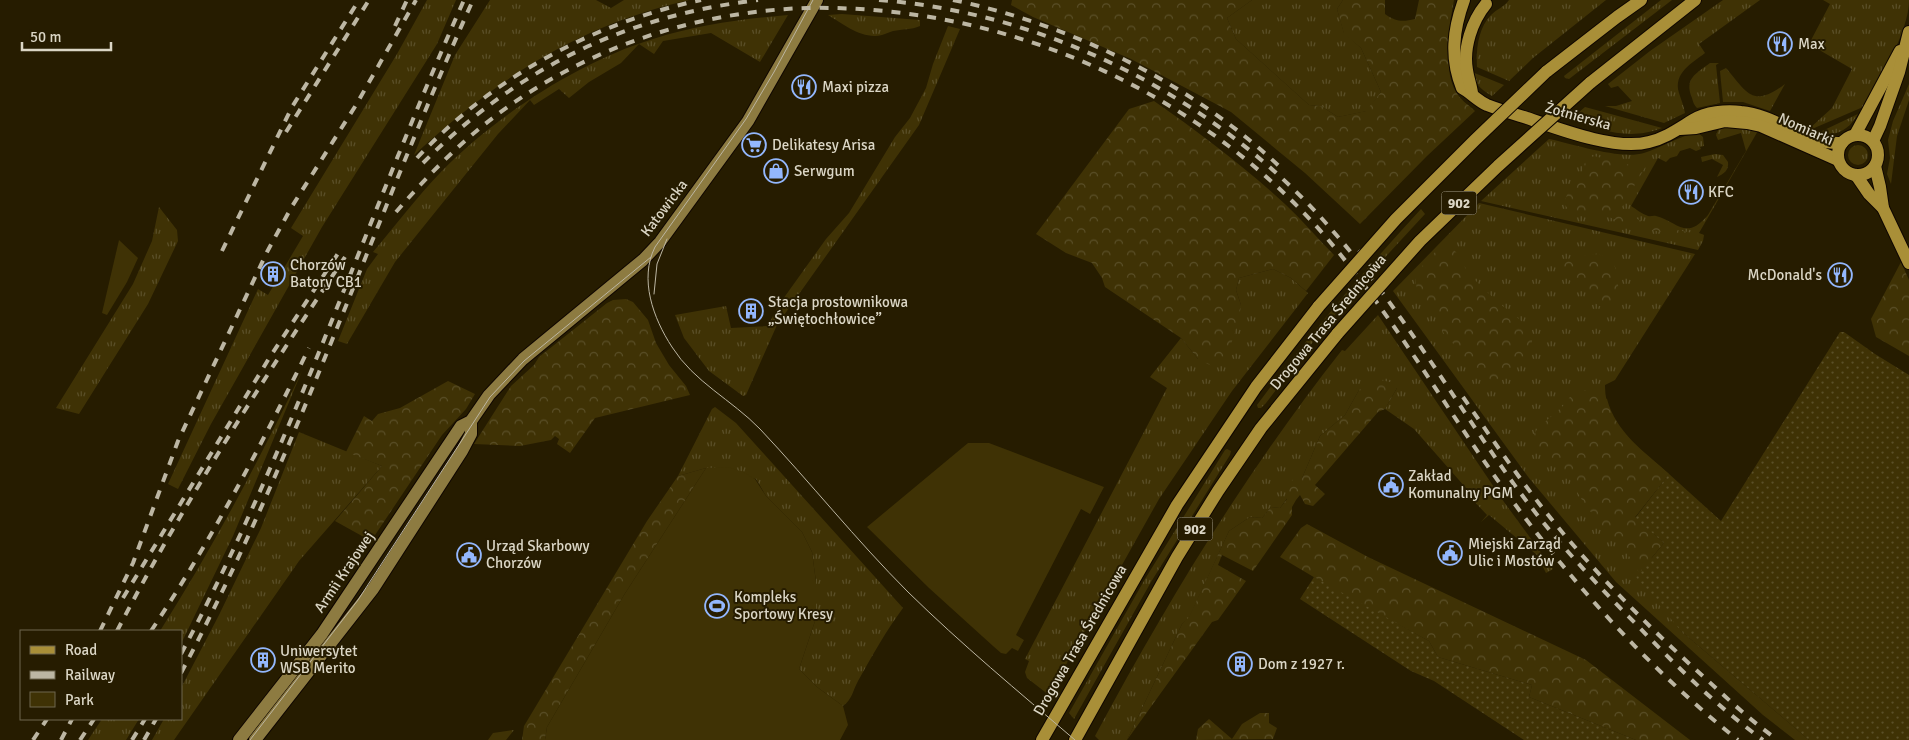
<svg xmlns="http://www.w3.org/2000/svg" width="1909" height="740" font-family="Signika,sans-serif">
<defs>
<pattern id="grass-tufts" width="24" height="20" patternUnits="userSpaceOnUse" patternTransform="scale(1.25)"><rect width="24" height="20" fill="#3f3205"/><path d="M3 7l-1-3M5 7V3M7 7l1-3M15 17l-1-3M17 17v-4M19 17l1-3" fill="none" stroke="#5a4f28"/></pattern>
<pattern id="forest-crowns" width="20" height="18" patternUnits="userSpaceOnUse" patternTransform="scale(1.25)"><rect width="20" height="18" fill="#3f3205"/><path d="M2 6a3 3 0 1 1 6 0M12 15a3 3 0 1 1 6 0" fill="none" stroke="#5a4f28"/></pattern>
<pattern id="garden-dots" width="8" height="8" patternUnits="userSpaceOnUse" patternTransform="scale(1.25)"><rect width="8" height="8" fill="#3f3205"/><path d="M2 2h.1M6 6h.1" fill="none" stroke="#5a4f28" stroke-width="1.8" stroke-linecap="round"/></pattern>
</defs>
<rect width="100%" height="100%" fill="#261c00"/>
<g fill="url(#grass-tufts)">
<polygon points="427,0 456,0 437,44 322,227 211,424 178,489 168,484 258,289 268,295 303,236 291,228 397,54"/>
<path d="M490 0H596L611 8 624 0H689C577 26 498 78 414 155L455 55Z"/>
<polygon points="1252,0 1343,0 1337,9 1344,33 1361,48 1381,92 1367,111 1338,117 1321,106 1309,105 1236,39 1227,18"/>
<path d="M1509 0H1606L1533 58 1509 81 1477 67C1476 50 1478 28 1491 15 1497 9 1504 7 1509 0Z"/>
<polygon points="1661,0 1672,0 1569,79 1565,78 1564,76"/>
<path d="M1723 0H1760L1699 44 1705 53C1692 63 1673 73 1679 93 1681 100 1684 106 1685 113L1664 123 1605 106H1616L1632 101 1618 86 1611 88 1608 84 1650 51Z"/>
<path d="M1823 0H1909C1909 32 1879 79 1865 109L1863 107 1812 129 1810 128 1832 108 1852 69 1809 44 1830 4Z"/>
<path d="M842 14 920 20V26C911 30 902 29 893 31 889 32 886 34 882 35 863 40 843 24 828 15Z"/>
<path d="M788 15 760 62 711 33 663 41 654 54 639 44 621 63 589 82 569 98 559 89 534 105 530 100 498 134 395 262 347 344 338 341 367 269 378 254 373 252C395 226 416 198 440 173 494 117 578 62 653 39 697 25 742 19 788 15Z"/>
<polygon points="948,26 960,29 919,125 777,325 746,395 743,396 709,371 684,338 675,315 726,306 731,328 768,326 778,306 826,239 849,213 895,137 910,118 926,88 933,64"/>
<path d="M1710 63H1719L1716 65 1720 103 1697 108C1694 105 1693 102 1692 98 1684 78 1696 74 1710 63Z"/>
<path d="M1726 68C1748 94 1753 108 1785 84L1770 111 1743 102H1723L1720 71Z"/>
<path d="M1472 72 1504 85 1492 96C1482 90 1474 84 1472 72Z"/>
<polygon points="1909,84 1909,100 1897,136 1891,184 1887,174 1890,158 1888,140 1893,121"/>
<path d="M1585 107 1662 128C1628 141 1603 130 1570 120Z"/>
<path d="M1858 114C1850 128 1837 138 1820 132Z"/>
<path d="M1720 126 1759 129 1699 233 1704 235 1703 241 1698 250 1481 201 1549 139C1573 144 1621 160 1644 153 1661 148 1680 135 1698 133L1703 137 1704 146 1700 147 1701 149 1696 151 1690 148 1680 151 1677 156 1670 158 1666 162 1658 158 1631 206C1636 209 1642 214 1648 216 1651 217 1653 215 1656 216 1678 222 1686 241 1708 215L1746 151 1741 133 1718 140 1716 135Z"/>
<circle cx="1858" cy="155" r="10"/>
<path d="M1715 154 1723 155 1728 162C1729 170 1724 174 1717 177L1723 165 1712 159 1702 162 1701 157Z"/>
<path d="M1479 203 1695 254 1615 380 1605 385C1604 426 1642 450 1669 474L1635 517 1681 631 1809 740H1795L1763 715 1616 582 1529 478 1393 291Z"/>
<polygon points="159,207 177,230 178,241 148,304 79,414 56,408 133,284 152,241"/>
<path d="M1421 209 1425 214 1366 278 1323 329 1266 403 1261 408H1258L1257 405C1308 336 1363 272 1421 209Z"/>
<polygon points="1273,269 1291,278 1308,293 1232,391 1159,499 1049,695 1027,678 1025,672 1029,661 1025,659 1167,388 1150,377 1181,338 1198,359 1241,305 1236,290 1239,278"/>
<path d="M1378 315 1504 502 1553 569 1546 573 1537 555 1489 515 1481 522 1487 515 1471 498 1473 496 1414 429 1385 409 1397 388 1359 390 1345 415 1320 436 1302 478 1280 508 1271 507 1262 518 1250 517 1229 531 1189 618 1182 624 1127 740H1099L1095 736C1168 600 1246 472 1342 350L1345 351Z"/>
<path d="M302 371 233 536 181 644V631H160C213 547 259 461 302 371Z"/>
<path d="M715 407 736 423 903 608C886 631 872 656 858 681 853 690 852 700 843 706L817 687 799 669 816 618V582L812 552 802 532 766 496 756 479 706 468 678 476 712 409Z"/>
<polygon points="299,432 382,466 299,561 174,740 152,740 164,719 181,719 181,688 219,615 261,528"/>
<polygon points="1227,449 1231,451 1230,455 1151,582 1074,719 1069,713 1145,579 1225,450"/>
<polygon points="102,719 139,719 126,740 88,740"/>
<polygon points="514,730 506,740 488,740 493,733"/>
</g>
<g fill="url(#forest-crowns)">
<path d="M1012 0H1252L1227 18 1236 39 1309 105 1321 106 1338 117 1366 111 1381 92 1361 48 1344 34 1337 9 1343 0H1385V14C1396 22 1403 22 1415 19L1419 0H1454L1450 22 1455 23C1450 47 1443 73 1458 95 1462 101 1470 106 1475 111L1427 156 1360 224 1305 173 1231 112 1131 59 1033 17 1011 5Z"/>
<path d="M1154 101C1200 133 1245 167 1286 205 1303 221 1318 239 1334 255L1306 291 1291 278 1273 269 1239 278 1236 290 1241 305 1239 318 1230 348 1216 368 1198 359 1181 338 1105 287 1102 278 1092 263 1066 253 1036 234 1129 109Z"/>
<path d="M1594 156 1634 166H1641L1650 159 1619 212 1655 226 1704 235 1686 239 1619 221 1596 212 1578 213 1569 210 1565 205C1565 192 1572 188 1579 178 1586 168 1580 162 1594 156Z"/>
<path d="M1445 246C1461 249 1461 266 1471 276 1480 285 1490 295 1499 303 1510 313 1530 323 1532 340 1533 354 1510 372 1499 379L1491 380 1475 371 1461 352 1444 334 1433 308 1417 291 1415 276 1417 272 1434 253Z"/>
<path d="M1598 254 1610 259 1615 267 1619 291 1614 304 1608 308C1592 307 1592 295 1581 286 1576 282 1569 282 1565 276 1561 271 1562 266 1564 260L1576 257Z"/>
<polygon points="1901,262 1909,280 1909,356 1876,337 1871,319"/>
<polygon points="626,299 633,302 648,320 656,343 669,365 686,386 690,395 595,418 570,453 557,444 559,439 555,436 551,440 520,446 474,444 511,386 534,365 539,357 607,303 613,300"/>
<polygon points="1376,379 1390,382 1397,388 1385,409 1378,412 1315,485 1325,494 1313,506 1305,504 1300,495 1296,500 1292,507 1292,515 1253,571 1222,555 1218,565 1246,581 1218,620 1212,622 1127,740 1182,624 1189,617 1229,531 1250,517 1262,518 1271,507 1280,508 1287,499 1286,486 1295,478 1302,478 1320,436 1345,415 1359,390"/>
<polygon points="448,381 475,394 466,409 442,435 371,541 335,521 382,466 346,452 364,416 372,421 378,414 400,408"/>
<path d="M1580 390H1587L1607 399C1616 433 1644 451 1669 474L1635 517 1664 543 1639 573 1622 544 1610 535 1585 505 1566 473 1559 466 1542 456 1535 445 1534 434 1538 428 1563 406 1573 393Z"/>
<polygon points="706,468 624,595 547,727 545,740 522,740 524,726 647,521 678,476"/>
<polygon points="1307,524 1368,557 1586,660 1690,740 1636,740 1529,697 1532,685 1438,657 1429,641 1344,595 1280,557 1301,528"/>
<polygon points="1260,713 1269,713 1269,723 1277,728 1273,739 1196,740 1198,729 1209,719 1232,739 1242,724"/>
</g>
<g fill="#3f3205">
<polygon points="119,240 138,258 127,282 107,315 102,313"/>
<polygon points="968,443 989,443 1104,487 1090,514 1081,509 1016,635 1024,640 1018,651 1012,648 1006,654 1001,653 993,646 929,588 867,527"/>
<polygon points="728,467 743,472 755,479 766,496 802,532 812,552 816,582 816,618 799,669 817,687 843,706 848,725 840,740 545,740 547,727 624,595 706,468"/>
</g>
<g fill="url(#garden-dots)">
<polygon points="1840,332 1844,332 1875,354 1909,375 1909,740 1809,740 1681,631 1636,577 1664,543 1635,518 1669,474 1721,521"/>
<polygon points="1314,577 1429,641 1438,657 1532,685 1529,697 1636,740 1524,740 1434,681 1411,671 1300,599"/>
</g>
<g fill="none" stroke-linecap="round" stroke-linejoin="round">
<g stroke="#0f0600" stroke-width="14">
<g id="secondary">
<polyline points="239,740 322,634 461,426 471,421 489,395 523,359 643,260 660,242 748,121 817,0"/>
<polyline points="255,740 373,589 462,451 471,434 471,421"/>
</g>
</g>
<g stroke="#0f0600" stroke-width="14">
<g id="primary">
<path d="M1464 0C1453 30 1450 58 1462 88 1471 93 1478 101 1487 105 1500 110 1514 114 1527 118 1559 129 1616 151 1649 142 1666 138 1678 129 1693 120 1706 112 1726 110 1741 112 1777 115 1805 145 1842 143"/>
<polyline points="1546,72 1617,17 1641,0"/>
<polyline points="1590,83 1695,0"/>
<path d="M1472 93C1471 85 1468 78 1467 70 1463 48 1472 21 1486 4"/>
<polyline points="1680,129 1696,128 1725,121 1747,123 1761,126 1838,160"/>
<circle cx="1858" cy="155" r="20"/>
<polyline points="1855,135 1900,51"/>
<polyline points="1873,141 1880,126 1899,72 1909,32"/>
<polyline points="1875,166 1880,187 1883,208 1909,263"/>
<polyline points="1856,175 1869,194 1883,208"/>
<polyline points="1042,740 1177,505 1256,387 1319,306"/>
<polyline points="1075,740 1177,557 1218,491 1261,428 1338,333"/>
</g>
</g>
<use href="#secondary" stroke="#8d7b41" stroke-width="12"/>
<use href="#primary" stroke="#a98f38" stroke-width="12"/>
<g stroke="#bcb6a3" stroke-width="1">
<path d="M813 0 774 72 746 119 655 247C639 279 653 318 672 347 694 382 732 400 760 429 810 482 856 540 908 592 961 644 1019 692 1075 740"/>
<polyline points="654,294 657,264 667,239"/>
<polyline points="250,740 358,600 490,397 524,361 651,257"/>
</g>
<g stroke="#bcb6a3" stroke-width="4" stroke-dasharray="9 9" stroke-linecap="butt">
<path d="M879 0C1050 13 1220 100 1332 230 1398 305 1449 392 1506 473 1545 529 1591 579 1639 627 1677 667 1718 707 1763 740"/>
<path d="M953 0C1072 25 1191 83 1280 167"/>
<polyline points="395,26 407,0"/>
<polyline points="286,132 369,0"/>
<path d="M417 158C493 77 593 23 701 0"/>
<path d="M423 163C518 68 625 16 758 0"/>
<path d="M396 212C430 173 466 136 509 106 595 45 701 11 807 8 1002 4 1196 88 1325 236 1396 319 1449 415 1514 503 1578 590 1653 672 1738 740"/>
<polyline points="1359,250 1383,282"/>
<polyline points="222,251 292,107 359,0"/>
<path d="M1463 397C1495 443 1526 489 1562 532 1606 584 1655 633 1705 678 1729 700 1752 722 1778 740"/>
<polyline points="123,598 268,360 339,252"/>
<polyline points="100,631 133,563 178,441 267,252 291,208 356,105 416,0"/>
<path d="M117 631C184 502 264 378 345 257"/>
<path d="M151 631C211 541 261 446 309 348"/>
<path d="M181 654C293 444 367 217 464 0"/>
<path d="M181 673C296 456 373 223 473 0"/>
<polyline points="33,740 47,719"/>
<polyline points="61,740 72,719"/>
<polyline points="80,740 94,719"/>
<polyline points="132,740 145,719"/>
<polyline points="144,740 156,719"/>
</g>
<g stroke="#0f0600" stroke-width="14" stroke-linecap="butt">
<g id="primary-bridge">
<polyline points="1319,306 1396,219 1475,140 1546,72"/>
<polyline points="1338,333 1420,241 1498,166 1590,83"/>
</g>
</g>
<use href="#primary-bridge" stroke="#a98f38" stroke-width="12"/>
</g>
<defs>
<g id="restaurant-ring" transform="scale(1.25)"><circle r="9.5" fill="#261c00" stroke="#93b7fd" stroke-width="1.5"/><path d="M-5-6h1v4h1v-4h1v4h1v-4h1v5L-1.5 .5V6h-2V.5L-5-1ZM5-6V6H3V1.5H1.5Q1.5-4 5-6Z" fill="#93b7fd"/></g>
<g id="supermarket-ring" transform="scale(1.25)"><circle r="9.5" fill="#261c00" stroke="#93b7fd" stroke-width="1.5"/><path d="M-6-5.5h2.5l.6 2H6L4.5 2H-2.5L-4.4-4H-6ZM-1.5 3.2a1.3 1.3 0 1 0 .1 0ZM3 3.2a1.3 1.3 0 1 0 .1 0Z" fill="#93b7fd"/></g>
<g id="shop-ring" transform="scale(1.25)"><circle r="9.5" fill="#261c00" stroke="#93b7fd" stroke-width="1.5"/><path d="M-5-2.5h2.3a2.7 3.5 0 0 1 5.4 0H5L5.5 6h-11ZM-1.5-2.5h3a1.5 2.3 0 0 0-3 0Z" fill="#93b7fd"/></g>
<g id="building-ring" transform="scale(1.25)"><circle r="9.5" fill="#261c00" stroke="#93b7fd" stroke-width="1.5"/><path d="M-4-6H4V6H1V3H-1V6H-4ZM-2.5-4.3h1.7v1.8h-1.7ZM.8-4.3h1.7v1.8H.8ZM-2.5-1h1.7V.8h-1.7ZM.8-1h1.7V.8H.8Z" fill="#93b7fd"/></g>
<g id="civic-ring" transform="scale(1.25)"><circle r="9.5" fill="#261c00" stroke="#93b7fd" stroke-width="1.5"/><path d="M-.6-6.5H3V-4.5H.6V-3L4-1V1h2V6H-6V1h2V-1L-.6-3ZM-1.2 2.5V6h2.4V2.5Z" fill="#93b7fd"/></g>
<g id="stadium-ring" transform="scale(1.25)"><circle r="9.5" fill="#261c00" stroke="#93b7fd" stroke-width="1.5"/><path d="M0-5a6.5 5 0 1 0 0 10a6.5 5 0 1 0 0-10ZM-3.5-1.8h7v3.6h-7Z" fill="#93b7fd"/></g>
</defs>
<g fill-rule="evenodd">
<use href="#restaurant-ring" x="1780" y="44"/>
<use href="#restaurant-ring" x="804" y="87"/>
<use href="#supermarket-ring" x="754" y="145"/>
<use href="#shop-ring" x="776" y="171"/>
<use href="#restaurant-ring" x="1691" y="192"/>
<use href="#building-ring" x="273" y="274"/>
<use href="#restaurant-ring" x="1840" y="275"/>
<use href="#building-ring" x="751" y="311"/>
<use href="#civic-ring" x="1391" y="485"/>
<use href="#civic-ring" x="1450" y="553"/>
<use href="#civic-ring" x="469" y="555"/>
<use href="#stadium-ring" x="717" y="606"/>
<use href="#building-ring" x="263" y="660"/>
<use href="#building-ring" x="1240" y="664"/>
</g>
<g text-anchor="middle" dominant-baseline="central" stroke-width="4" stroke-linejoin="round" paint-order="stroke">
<g fill="#261c00" stroke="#a59e8a" stroke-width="1">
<rect x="1441.5" y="191.5" width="35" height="23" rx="4"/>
<rect x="1177.5" y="517.5" width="35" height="23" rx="4"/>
</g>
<g font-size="14" font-weight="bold" fill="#dbd6c5">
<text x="1459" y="203">902</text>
<text x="1195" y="529">902</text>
</g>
<g font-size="15" fill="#dbd6c5" stroke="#261c00" text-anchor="start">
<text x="1798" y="44">Max</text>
<text x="822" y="87">Maxi pizza</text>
<text x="772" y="145">Delikatesy Arisa</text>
<text x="794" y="171">Serwgum</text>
<text x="1708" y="192">KFC</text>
<text x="290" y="265">Chorzów<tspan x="290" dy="17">Batory CB1</tspan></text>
<text x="1822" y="275" text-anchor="end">McDonald's</text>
<text x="768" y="302">Stacja prostownikowa<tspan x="768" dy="17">„Świętochłowice”</tspan></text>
<text x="1408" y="476">Zakład<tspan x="1408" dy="17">Komunalny PGM</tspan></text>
<text x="1468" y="544">Miejski Zarząd<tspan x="1468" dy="17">Ulic i Mostów</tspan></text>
<text x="486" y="546">Urząd Skarbowy<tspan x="486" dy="17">Chorzów</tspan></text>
<text x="734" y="597">Kompleks<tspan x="734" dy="17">Sportowy Kresy</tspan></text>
<text x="280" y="651">Uniwersytet<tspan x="280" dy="17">WSB Merito</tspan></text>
<text x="1258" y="664">Dom z 1927 r.</text>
</g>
<g font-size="15" fill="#dbd6c5" stroke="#261c00">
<text transform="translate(1578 116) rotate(16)">Żołnierska</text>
<text transform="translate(1806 129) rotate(24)">Nomiarki</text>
<text transform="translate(664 208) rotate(-53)">Katowicka</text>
<text transform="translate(1328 322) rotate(-50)">Drogowa Trasa Średnicowa</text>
<text transform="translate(344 572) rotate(-56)">Armii Krajowej</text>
<text transform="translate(1080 640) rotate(-60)">Drogowa Trasa Średnicowa</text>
</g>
</g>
<rect x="20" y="630" width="162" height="90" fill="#261c00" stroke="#6e664f"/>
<rect x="30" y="646" width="25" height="8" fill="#a98f38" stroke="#6e664f"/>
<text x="65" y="655" font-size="15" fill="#dbd6c5">Road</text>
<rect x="30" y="671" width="25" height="8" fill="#bcb6a3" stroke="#6e664f"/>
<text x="65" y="680" font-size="15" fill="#dbd6c5">Railway</text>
<rect x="30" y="692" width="25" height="15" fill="#3f3205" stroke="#6e664f"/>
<text x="65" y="705" font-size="15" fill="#dbd6c5">Park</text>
<path d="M22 42v8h89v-8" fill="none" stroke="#dbd6c5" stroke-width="2.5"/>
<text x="30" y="42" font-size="15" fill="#dbd6c5" stroke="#261c00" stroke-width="4" paint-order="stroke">50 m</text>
</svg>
